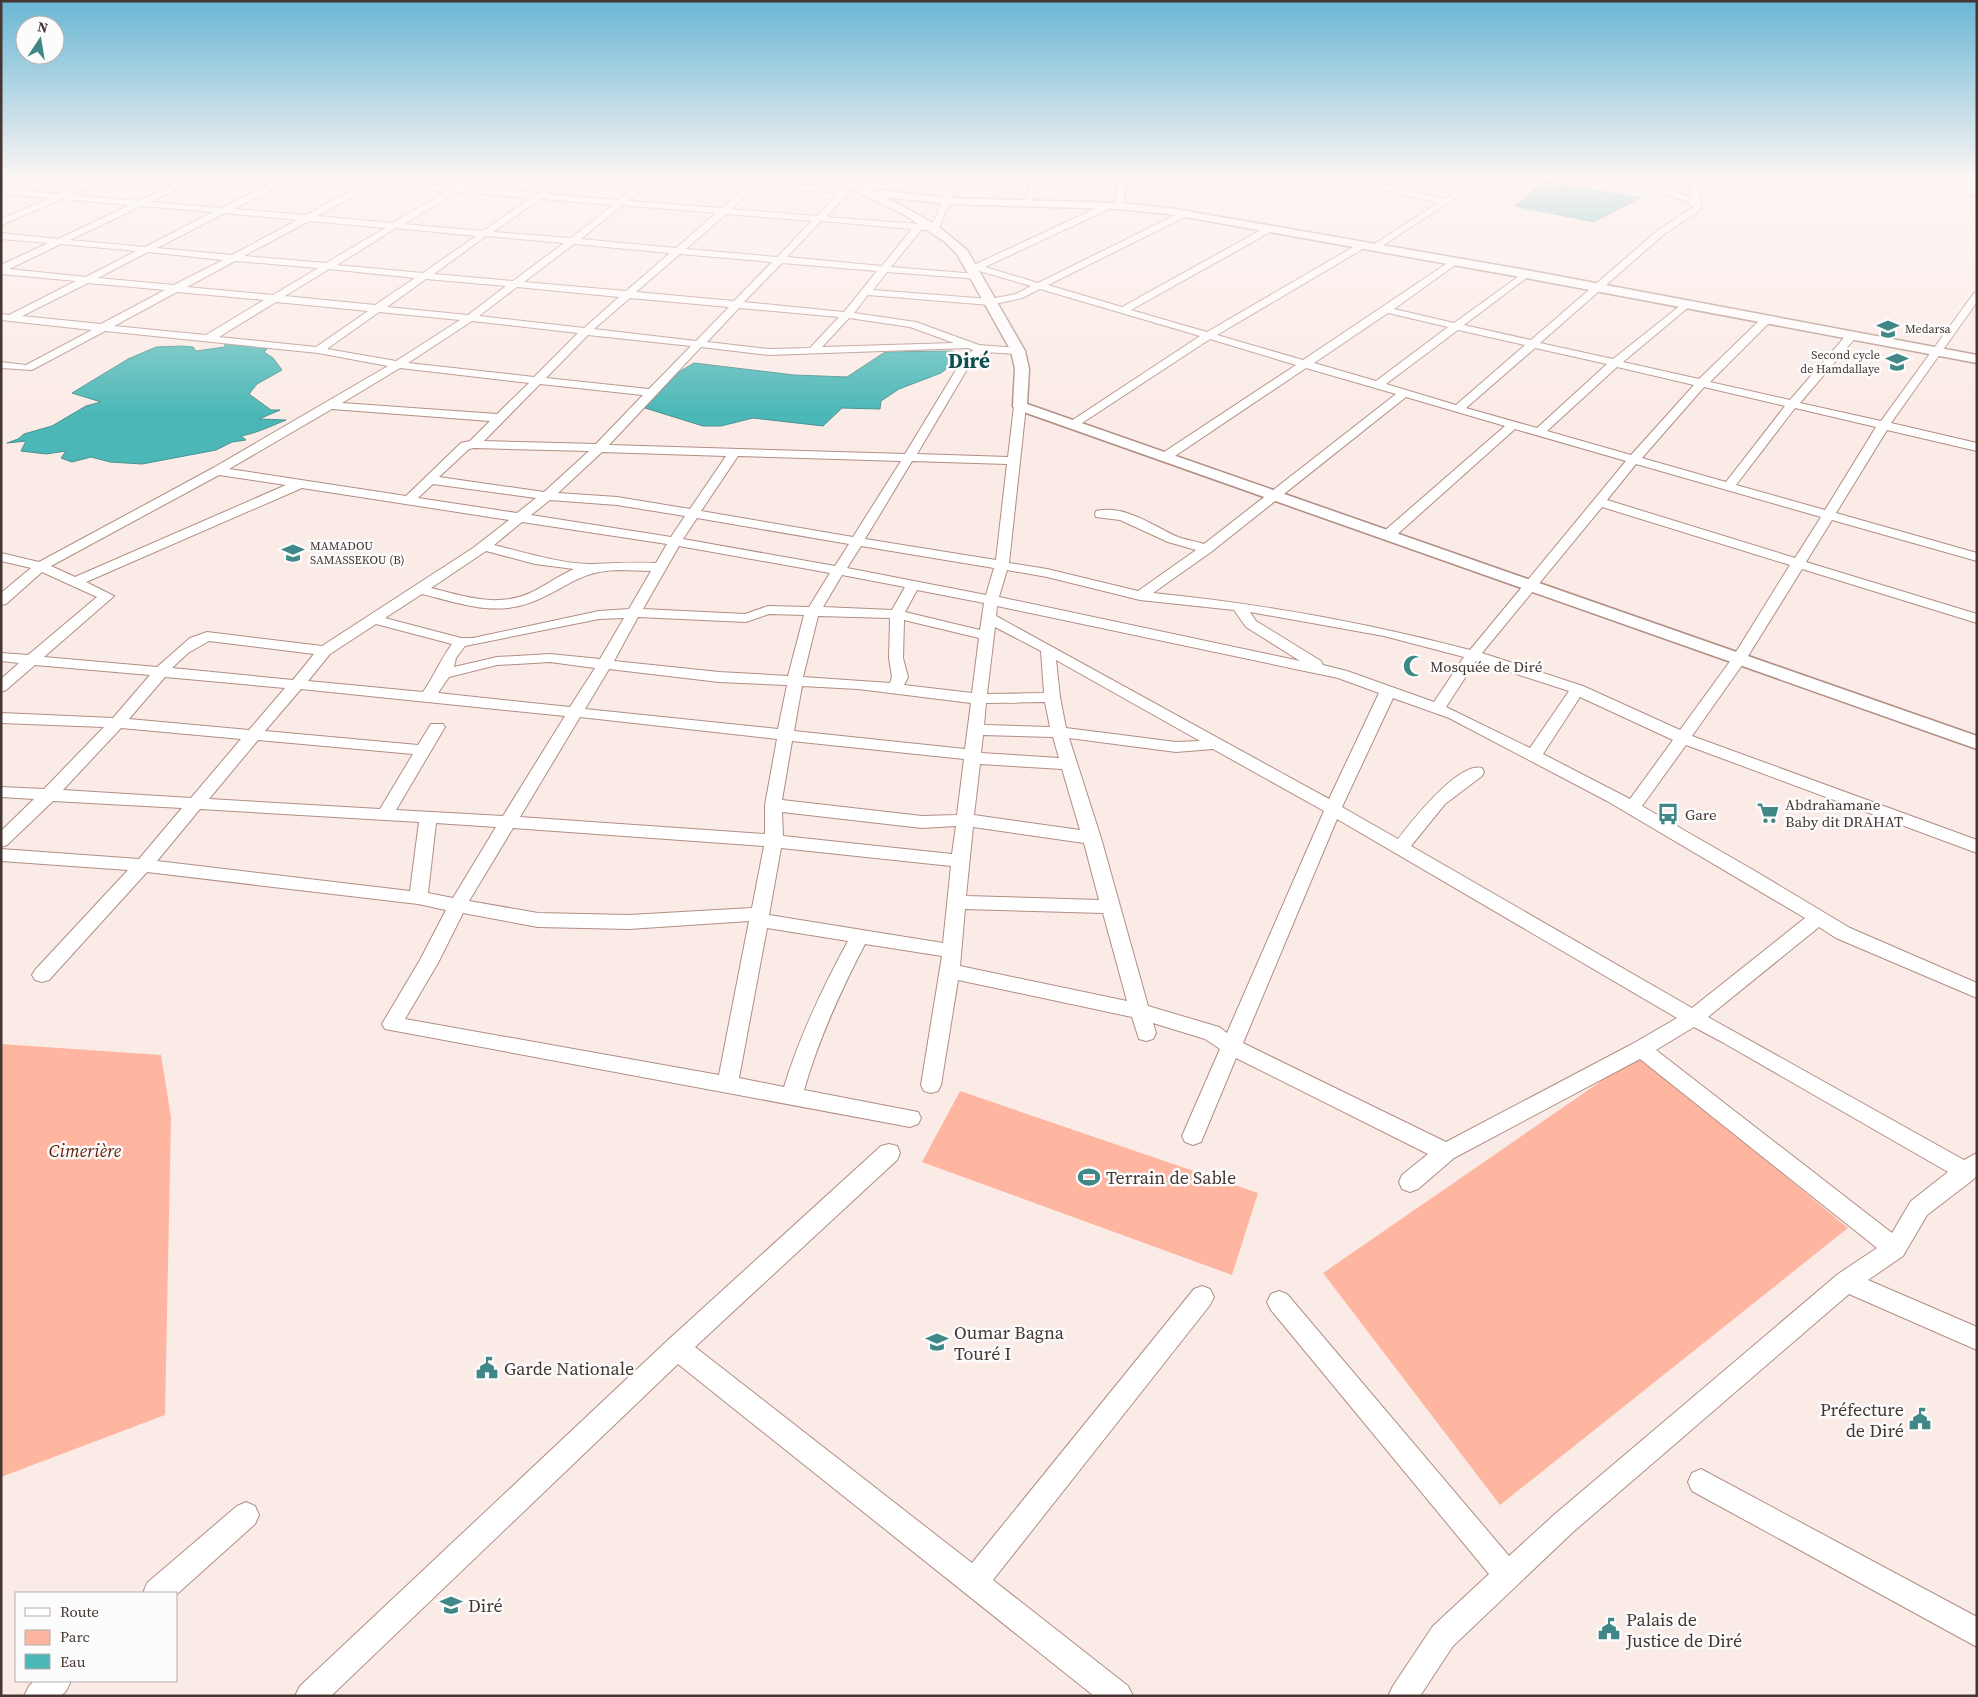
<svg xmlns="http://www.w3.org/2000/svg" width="1978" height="1697" font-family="'Source Serif 4',serif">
<rect width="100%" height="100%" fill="#fbebe6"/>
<g fill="#ffb6a0">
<polygon points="1,1044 161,1055 171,1117 165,1415 1,1477"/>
<polygon points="1639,1055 1848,1228 1500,1505 1323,1273"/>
<polygon points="960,1091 1258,1193 1232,1275 922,1162"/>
</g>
<g fill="#4bb8b7" stroke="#49918f">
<polygon points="1544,181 1640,198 1594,222 1515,206"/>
<path d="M225 340H252L273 343 264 352 273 358 282 370 257 384 249 394 271 410H280L259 419 286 420C271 426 257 433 241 436L246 440 232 442 216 450 142 464 110 462 91 457 72 462 61 458 66 451 46 454 21 451 26 441 7 443 18 439 24 434 52 426 86 406 101 402 72 393 128 359 156 347 181 346 193 347 196 351 225 347Z"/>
<polygon points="952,351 962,357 941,373 899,389 881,401 880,409 842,408 823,426 753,418 721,426 703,426 645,408 679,372 694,363 794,375 847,377 885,352"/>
</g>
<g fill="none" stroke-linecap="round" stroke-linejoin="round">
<g stroke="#b18e83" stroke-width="2">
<g id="minor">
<polygon points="9,176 21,176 1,185 1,180"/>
<path d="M101 176H113L72 195 139 201 190 176H202L151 202 222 208 285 176H328L454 187 470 176H481L464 187 537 193 561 176H571L547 194 618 200 647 176H657L628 201 722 208 748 185 663 176H702L754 181 759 176H768L763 182 843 188 848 183H854V187L826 217 932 225 953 176H961L938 230H921L891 267 977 274 982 277 980 279 887 272 873 290 990 299 1016 294 1031 286 965 267V263L976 264 1105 204H1111V208L985 267 1038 283 1183 211H1189V215L1048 285 1122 307 1268 226H1274V230L1131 310 1207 332 1360 243H1366V247L1217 335 1303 360 1455 258 1458 259V263L1394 309 1454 323 1526 271 1531 274 1529 276 1464 325 1531 340 1657 231 1693 207 1687 201 1600 176H1615L1692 197 1688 180 1690 176H1698L1696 180 1702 204 1700 210 1663 235 1540 343 1613 359 1686 301 1690 302V306L1623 362 1699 379 1762 318H1770V322L1710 382 1790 400 1849 332H1857V336L1800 403 1881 421 1974 293 1977 292V302L1891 423 1977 443V451L1887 430 1836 513 1977 553V561L1832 520 1806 562 1977 614V623L1802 569 1745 661 1692 736 1977 840V853L1686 745 1642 806 1755 871 1850 928 1977 983V998L1836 938 1819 927 1708 1017 1964 1160 1977 1153V1175L1974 1179 1927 1215 1903 1256 1868 1280 1977 1327V1350L1849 1294 1573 1532 1453 1646 1420 1696H1388L1393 1686 1433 1626 1489 1574 1271 1310 1267 1302 1271 1294 1279 1291 1287 1294 1509 1556 1555 1514 1838 1274 1877 1248 1640 1059 1454 1158 1418 1189 1410 1192 1402 1189 1399 1182 1402 1175 1428 1154 1236 1058 1201 1142 1193 1145 1185 1142 1182 1136 1220 1049 1205 1039 1153 1023 1156 1033 1153 1039 1146 1041 1139 1039 1132 1017 958 980 941 1085 938 1091 931 1093 924 1091 921 1085 942 956 865 944C840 992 819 1038 804 1090L918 1112 921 1118 918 1124 910 1127 385 1029 382 1024 420 960 446 910 418 904 147 872 49 980 42 982 35 980 32 975 35 970 128 870 1 861V849L139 859 182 808 53 801 7 845 1 847V831L34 799 1 797V787L44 789 104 727 1 723V713L113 718 150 675 35 665 6 690 1 692V679L19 663 1 661V653L28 655 97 597 42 572 6 604 1 605V593L31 568 1 561V553L39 562 213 468 388 366 318 353 105 331 32 370 1 368V362L26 365 92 330 1 320V314L9 315 76 281 1 274V265L48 243 1 239V233L58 239 130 205 62 199 1 225V219L50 198 1 194V189L60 194ZM293 179 363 184 306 215 234 209ZM374 185 446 191 393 223 317 216ZM757 186 839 193 817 216 731 209ZM457 192 530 198 483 231 404 224ZM540 199 613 205 571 238 493 232ZM622 205 716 213 676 248 581 239ZM141 206 213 212 145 247 70 240ZM225 213 297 220 232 255 157 248ZM726 214 812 221 777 257 686 249ZM309 221 385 228 326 263 244 256ZM821 221 912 229 882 266 787 257ZM396 228 476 236 423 273 337 265ZM486 236 564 243 513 281 434 274ZM61 244 136 251 86 277 9 269ZM574 244 670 253 626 291 524 282ZM148 252 223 260 174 285 98 278ZM680 254 772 262 734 301 636 292ZM235 261 318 268 273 295 187 287ZM782 263 877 271 844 312 744 302ZM329 269 415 278 375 305 285 296ZM426 279 506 286 468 315 387 307ZM88 283 165 290 101 324 22 316ZM517 287 619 297 584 328 479 316ZM1040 289 1200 336 1068 423V427H1076L1210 339 1296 365 1161 454 1159 457 1161 460H1169L1306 368 1396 394 1204 544C1195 541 1186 540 1178 537 1153 526 1125 504 1096 511L1095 514 1096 517 1120 520 1168 542 1196 550 1138 591 1047 569 1009 563 1026 406 1024 404H1016L1014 406 1008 457 917 454 969 366 983 352 1018 354 1023 351 1018 348 979 345 916 322 854 313 868 295 990 305 1022 298ZM177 292 264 300 206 335 114 326ZM630 298 729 307 696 341 594 329ZM276 302 368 311 316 347 219 337ZM739 308 839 317 810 348 769 349 707 342ZM379 312 460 320 396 361 327 349ZM1388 313 1448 327 1376 381 1314 363ZM849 318 910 327 954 343 822 347ZM472 321 578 333 534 377 408 363ZM1458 330 1525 345 1456 405 1386 384ZM588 335 691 346 649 389 546 378ZM701 347 769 355 968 348 973 350 959 365 905 454 609 445ZM1535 348 1607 364 1537 428 1466 408ZM1617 367 1694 385 1631 455 1547 431ZM400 368 529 383 497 414 342 403ZM540 384 643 395 596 444 484 441ZM1704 387 1785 406 1726 482 1642 458ZM1406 397 1505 426 1382 533 1380 536 1382 539H1392L1515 429 1626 461 1470 650C1364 622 1262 604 1153 593L1211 552ZM1795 408 1876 427 1825 510 1736 485ZM332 409 490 421 470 441 461 443 406 496 229 469ZM474 448 589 451 544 492 439 477 469 449ZM602 452 726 456 690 509 617 497 558 493ZM738 456 901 461 853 537 701 511ZM912 461 1007 464 996 560 865 539ZM1636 464 1821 517 1795 558 1607 500ZM219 475 286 485 75 577 51 566ZM433 484 536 498 517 513 418 498ZM302 488 509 520 473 548 322 646 207 632 190 638 157 667 44 657 114 596 86 582ZM550 500 617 505 685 516 671 537 531 515ZM1602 507 1790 565 1731 660 1680 730 1583 686 1482 653ZM697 518 849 544 835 566 683 539ZM522 522 667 544 656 563C635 562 614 563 593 564 565 565 522 552 494 545ZM679 546 830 573 809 607 768 606 745 614 643 609ZM861 546 994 568 986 595 847 568ZM486 551 535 564 574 569C558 576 545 586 530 593 497 608 464 596 431 588ZM618 570 651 571 629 609 599 611 473 638H461L385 618 422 594C459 603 494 617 532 602 566 589 578 571 618 570ZM1007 570 1047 577 1140 600 1234 610 1246 627 1300 661 999 597ZM842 575 905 587 892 610 823 607ZM917 590 984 603 980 630 905 612ZM997 606 1338 678 1379 693 1329 799 996 616ZM1250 612 1384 636 1464 657 1434 702 1347 671 1323 665 1321 661 1256 621ZM769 614 804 615 788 676 719 672 614 661 638 617 746 622ZM818 616 890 618 889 658 892 677 890 683 803 677ZM624 618 600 659 550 654 497 657 454 667 456 658 465 646 599 619ZM904 620 979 638 972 693 904 685 908 677 903 658ZM376 624 452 644C440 660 435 675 423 692L308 681 330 654ZM995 627 1041 651 1044 693 987 694ZM209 641 314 654 293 680 172 668 188 653ZM1056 660 1200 741 1176 742 1066 728 1060 697ZM1476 661 1569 691 1530 748 1446 707ZM550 662 595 668 570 707 438 693 449 677 497 665ZM609 669 719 682 787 685 778 729 585 709ZM165 677 285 688 249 730 129 719ZM802 686 858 689 971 703 965 749 794 731ZM301 689 565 716 503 816 396 810 445 727 443 724H431L418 745 265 731ZM1580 697 1673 740 1630 799 1543 754ZM1393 698 1449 718 1607 801 1805 918 1692 1008 1411 846 1445 804 1482 776 1484 772 1482 768C1458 762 1412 821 1398 839L1342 807ZM1045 702 1050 727 984 725 986 703ZM580 717 777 739 765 805V834L520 817ZM121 728 241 739 191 798 63 790ZM983 735 1053 737 1059 758 981 753ZM1069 738 1176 752 1213 749 1324 811 1227 1033 1219 1027 1148 1006 1101 838ZM258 740 413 754 380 809 209 799ZM792 741 964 759 957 815 922 816 782 800ZM980 764 1062 769 1080 830 974 815ZM200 809 419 822 410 891 157 861ZM782 812 922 828 956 826 952 854 783 836ZM1337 819 1677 1018 1634 1043 1446 1142 1243 1043ZM436 823 496 827 453 898 428 893ZM973 827 1084 843 1099 900 966 896ZM513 828 764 846 752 908 629 915 538 913 469 901ZM781 848 951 866 943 943 769 915ZM965 909 1103 913 1127 1001 960 966ZM463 913 538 927 629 929 749 921 719 1075 405 1019 438 963ZM767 928 848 941C822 989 800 1035 784 1087L739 1078ZM1694 1027 1722 1042 1948 1172 1911 1201 1892 1233 1656 1050Z"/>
<polygon points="870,176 878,176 869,193 863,193 862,191"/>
<polygon points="1021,176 1127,176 1123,206 1119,209 1115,206 1118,182 1039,179 1031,204 1024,206 1031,179"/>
<polygon points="1330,176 1347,176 1444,199 1479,176 1489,176 1376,250 1373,249 1373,245 1438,203"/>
<polygon points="1894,176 1911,176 1977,191 1977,196"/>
<polygon points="889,1144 897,1146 900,1153 897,1160 695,1347 972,1563 1194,1289 1202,1286 1210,1289 1214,1297 1210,1305 993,1580 1128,1686 1133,1696 1094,1696 678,1364 331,1696 295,1696 300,1686 668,1340 881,1146"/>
<polygon points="1701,1469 1977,1617 1977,1647 1692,1491 1688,1482 1692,1473"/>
<polygon points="246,1502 255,1506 259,1515 255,1524 176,1595 143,1593 147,1583 237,1506"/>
<polygon points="34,1681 71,1681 66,1691 61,1696 24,1696 29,1686"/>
</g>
</g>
<g stroke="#b18e83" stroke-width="3">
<polygon id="major" points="824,176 839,176 875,192 880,190 947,198 1119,203 1169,208 1526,270 1977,355 1977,363 1526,278 1169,214 1119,209 947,204 885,197 935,224 967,250 1025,351 1029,369 1027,404 1977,736 1977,749 1015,409 1013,406 1015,369 1011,351 957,254 945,242 905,215"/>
</g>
<use href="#minor" fill="#fff" fill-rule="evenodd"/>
<use href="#major" fill="#fff" fill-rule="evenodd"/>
</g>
<linearGradient id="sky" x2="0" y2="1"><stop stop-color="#69b6d4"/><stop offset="0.43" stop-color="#fdf6f4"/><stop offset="1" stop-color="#fdf6f4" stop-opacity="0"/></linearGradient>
<rect width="1978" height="414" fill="url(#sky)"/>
<defs>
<g id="school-bare" transform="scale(1.725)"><path d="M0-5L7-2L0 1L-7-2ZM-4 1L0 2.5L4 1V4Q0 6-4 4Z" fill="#408888" stroke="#fcfcfc" stroke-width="2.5" paint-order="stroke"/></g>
<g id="mosque-bare" transform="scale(1.725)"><path d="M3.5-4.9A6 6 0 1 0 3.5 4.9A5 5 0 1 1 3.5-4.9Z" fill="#408888" stroke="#fcfcfc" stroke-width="2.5" paint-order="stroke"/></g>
<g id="supermarket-bare" transform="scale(1.725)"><path d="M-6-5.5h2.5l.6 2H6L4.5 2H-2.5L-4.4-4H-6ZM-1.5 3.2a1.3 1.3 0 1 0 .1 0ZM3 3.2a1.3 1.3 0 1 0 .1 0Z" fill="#408888" stroke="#fcfcfc" stroke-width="2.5" paint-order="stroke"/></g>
<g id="bus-bare" transform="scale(1.725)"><path d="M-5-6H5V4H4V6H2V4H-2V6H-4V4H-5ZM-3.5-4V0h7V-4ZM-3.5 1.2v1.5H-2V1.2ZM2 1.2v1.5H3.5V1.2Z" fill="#408888" stroke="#fcfcfc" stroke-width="2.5" paint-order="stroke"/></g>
<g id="stadium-bare" transform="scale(1.725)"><path d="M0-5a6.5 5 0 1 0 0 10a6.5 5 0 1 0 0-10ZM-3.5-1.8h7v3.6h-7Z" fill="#408888" stroke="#fcfcfc" stroke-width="2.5" paint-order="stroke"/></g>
<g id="civic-bare" transform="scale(1.725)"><path d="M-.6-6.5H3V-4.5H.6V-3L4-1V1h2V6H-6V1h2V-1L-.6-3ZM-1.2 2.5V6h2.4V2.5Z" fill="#408888" stroke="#fcfcfc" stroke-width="2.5" paint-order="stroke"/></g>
</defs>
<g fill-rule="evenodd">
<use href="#school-bare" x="1888" y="329"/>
<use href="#school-bare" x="1897" y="362"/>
<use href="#school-bare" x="293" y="553"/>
<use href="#mosque-bare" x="1414" y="666"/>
<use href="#supermarket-bare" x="1768" y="813"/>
<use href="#bus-bare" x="1668" y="814"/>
<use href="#stadium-bare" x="1089" y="1177"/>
<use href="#school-bare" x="937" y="1342"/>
<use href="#civic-bare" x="487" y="1368"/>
<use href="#civic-bare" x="1920" y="1419"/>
<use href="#school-bare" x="451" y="1605"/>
<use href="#civic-bare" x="1609" y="1629"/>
</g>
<g text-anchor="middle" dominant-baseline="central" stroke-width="5" stroke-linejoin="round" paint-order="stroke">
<g font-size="12" fill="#453632" stroke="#fcfcfc" text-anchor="start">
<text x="1905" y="329">Medarsa</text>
<text x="1880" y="355" text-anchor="end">Second cycle<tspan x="1880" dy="14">de Hamdallaye</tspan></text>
<text x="310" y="546">MAMADOU<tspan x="310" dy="14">SAMASSEKOU (B)</tspan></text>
</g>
<g font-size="15" fill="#453632" stroke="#fcfcfc" text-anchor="start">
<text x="1430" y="666">Mosquée de Diré</text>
<text x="1785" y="804">Abdrahamane<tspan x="1785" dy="17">Baby dit DRAHAT</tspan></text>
<text x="1685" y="814">Gare</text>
</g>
<g font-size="18" font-style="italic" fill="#5f1c05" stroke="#fcfcfc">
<text x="85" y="1150">Cimerière</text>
</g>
<g font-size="18" fill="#453632" stroke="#fcfcfc" text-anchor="start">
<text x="1106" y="1177">Terrain de Sable</text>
<text x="954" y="1332">Oumar Bagna<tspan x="954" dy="21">Touré I</tspan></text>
<text x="504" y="1368">Garde Nationale</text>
<text x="1904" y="1409" text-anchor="end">Préfecture<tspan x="1904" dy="21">de Diré</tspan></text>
<text x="468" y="1605">Diré</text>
<text x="1626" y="1619">Palais de<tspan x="1626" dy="21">Justice de Diré</tspan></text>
</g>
<g font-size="21" font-weight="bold" fill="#0e4d4d" stroke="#fcfcfc">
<text x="969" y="360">Diré</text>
</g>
</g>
<rect width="1978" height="1697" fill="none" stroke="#453632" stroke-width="5"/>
<rect x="15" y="1592" width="162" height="90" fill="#fcfcfc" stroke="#b3adab"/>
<rect x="25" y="1608" width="25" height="8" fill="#ffffff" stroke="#b3adab"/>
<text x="60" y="1617" font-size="15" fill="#453632">Route</text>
<rect x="25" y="1630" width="25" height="15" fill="#ffb6a0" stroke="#b3adab"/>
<text x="60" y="1642" font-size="15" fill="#453632">Parc</text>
<rect x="25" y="1654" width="25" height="15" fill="#4bb8b7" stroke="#b3adab"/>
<text x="60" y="1667" font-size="15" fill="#453632">Eau</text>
<g transform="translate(40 40) rotate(12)"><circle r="24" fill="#fcfcfc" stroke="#b3adab"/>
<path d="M0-4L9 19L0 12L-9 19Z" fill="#408888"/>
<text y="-8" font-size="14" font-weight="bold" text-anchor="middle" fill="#453632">N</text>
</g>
</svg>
